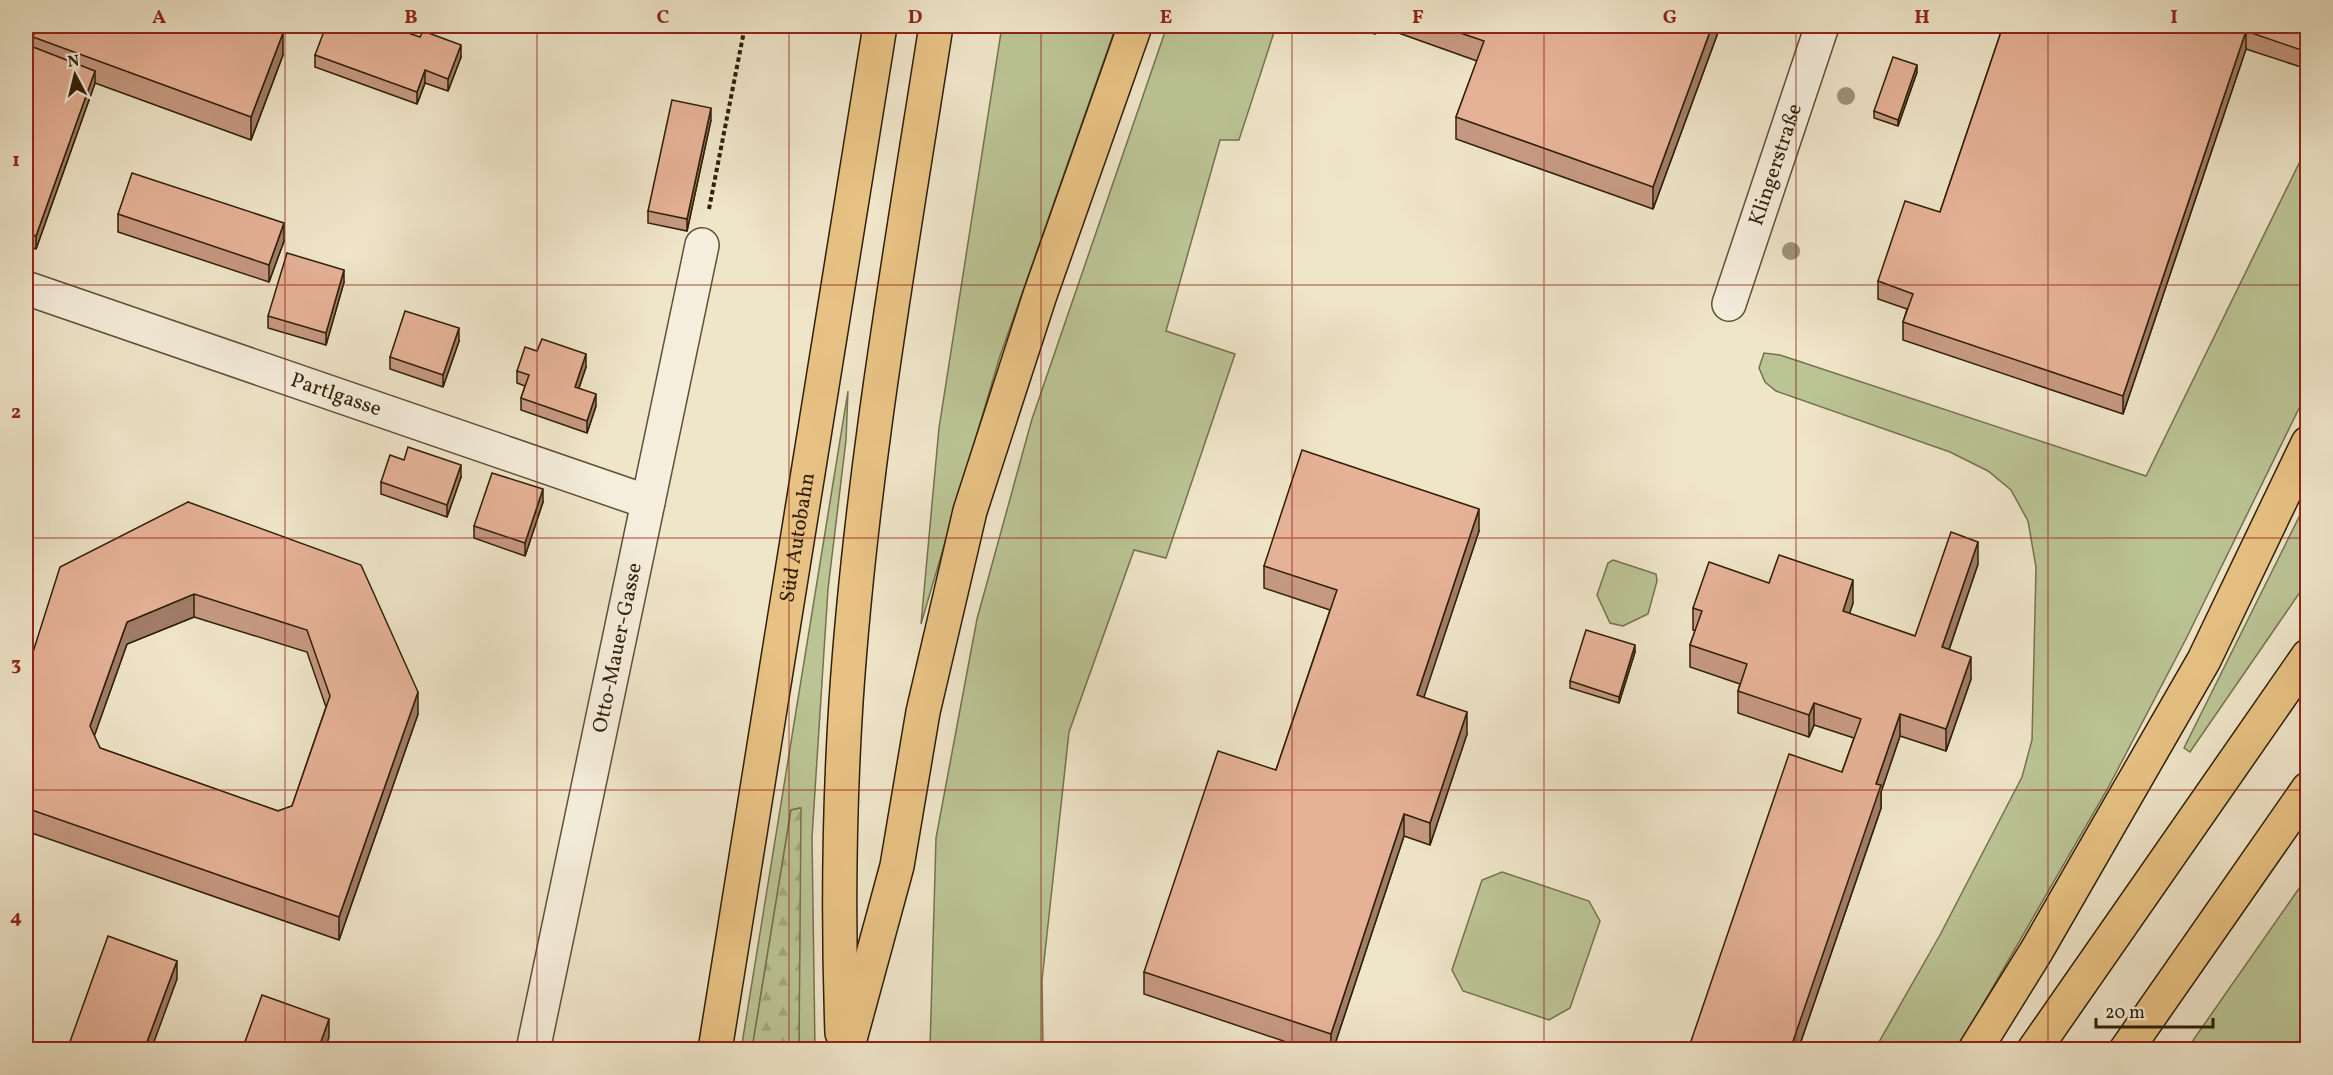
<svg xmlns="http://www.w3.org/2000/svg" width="2333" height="1075" font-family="Vollkorn,serif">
<defs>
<pattern id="forest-firs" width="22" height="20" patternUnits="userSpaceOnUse" patternTransform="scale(1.5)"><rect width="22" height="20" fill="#bbc495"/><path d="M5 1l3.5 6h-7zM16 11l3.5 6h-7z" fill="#a1a87f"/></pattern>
</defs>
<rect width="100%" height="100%" fill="#efe5c9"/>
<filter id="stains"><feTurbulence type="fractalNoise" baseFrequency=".00333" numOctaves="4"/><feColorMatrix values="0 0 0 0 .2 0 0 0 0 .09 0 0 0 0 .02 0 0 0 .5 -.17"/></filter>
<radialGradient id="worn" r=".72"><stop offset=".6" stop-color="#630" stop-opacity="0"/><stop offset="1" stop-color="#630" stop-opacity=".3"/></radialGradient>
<g fill="#bbc495" stroke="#75724e" stroke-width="1.5">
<polygon points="1002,26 1116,26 999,359 921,624 939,428"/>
<polygon points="1167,26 1276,26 1239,140 1220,140 1166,331 1235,354 1166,558 1134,550 1069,732 1042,980 1043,1049 930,1049 936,838 977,619 1032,419"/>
<polygon points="2307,147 2307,392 2187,637 2108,788 1957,1049 1875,1049 1940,935 2022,777 2032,740 2036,567 2028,521 2011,490 1988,471 1950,452 1776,391 1765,382 1759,368 1764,353 1780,355 2146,476"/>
<polygon points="848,391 846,440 828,589 812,837 815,1049 799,1049 800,808 791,810 752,1049 741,1050"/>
<polygon points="2307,501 2307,582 2190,752 2184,748"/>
<polygon points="1613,560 1656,574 1657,581 1648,614 1623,626 1610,623 1597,595 1608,563"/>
<polygon points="1502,872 1589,901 1600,921 1570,1008 1549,1020 1463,991 1452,970 1482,880"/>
<polygon points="2307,877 2307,1049 2187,1049"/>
</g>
<polygon fill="url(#forest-firs)" stroke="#75724e" stroke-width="1.5" points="801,808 799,1049 752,1049 791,810"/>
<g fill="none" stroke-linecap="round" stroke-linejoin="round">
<g stroke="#5f5038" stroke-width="36">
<g id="minor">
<path id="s1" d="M26 288 648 502"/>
<path id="s2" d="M1729 304 1822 26"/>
<path id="s3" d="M533 1050 702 245"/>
</g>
</g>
<g stroke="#2f1f07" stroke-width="36">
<g id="highway">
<path d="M842 1033C838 922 839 812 846 702 861 475 901 250 936 26"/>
<path id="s4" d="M715 1050 880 26"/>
<polyline points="847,1050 897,866 923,712 970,511 1040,295 1135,26"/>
<polyline points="1975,1050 2037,950 2204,660 2308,443"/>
<polyline points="2034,1050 2308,656"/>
<polyline points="2126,1050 2308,789"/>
</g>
</g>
<g stroke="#2f1f07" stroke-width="4" stroke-dasharray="4.5 3" stroke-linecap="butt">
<polyline points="709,209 745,26"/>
<polyline points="26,1046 28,1050"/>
</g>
<use href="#minor" stroke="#f5eedc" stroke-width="33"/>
<use href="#highway" stroke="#e8c284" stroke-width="33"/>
</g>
<g fill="#9c9476">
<circle cx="1846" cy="96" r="9"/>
<circle cx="1791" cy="251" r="9"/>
</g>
<g fill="#c69982" stroke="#2f1f07" stroke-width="1.5" fill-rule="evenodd">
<polygon points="1351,26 1717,26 1717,35 1653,209 1456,139 1456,117 1477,61 1379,26 1375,34"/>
<polygon points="2003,26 2307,26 2307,69 2246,49 2123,414 1903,340 1903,322 1907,309 1878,299 1878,281 1940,212"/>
<polygon points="33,37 283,55 251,140 95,83 36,249 26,245 26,68 33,47"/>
<polygon points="315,55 461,57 448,91 425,83 417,104 315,67"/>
<polygon points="1917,72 1898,126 1874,118 1874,111"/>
<polygon points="711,120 687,231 648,223 648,211"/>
<polygon points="118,214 284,241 269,282 118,232"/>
<polygon points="344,282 326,345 268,328 268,316"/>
<polygon points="459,341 443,387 390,369 390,357"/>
<polygon points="586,367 579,388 596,406 587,433 521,410 521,398 525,386 517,383 517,371"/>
<polygon points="461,477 447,517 381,494 381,482"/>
<path d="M188 502 418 714 339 940 26 831V674ZM194 617 307 652 326 707 292 806 278 811 100 748 94 736 127 644Z"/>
<polygon points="543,502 525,556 474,538 474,526"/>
<polygon points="1479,531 1423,698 1467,734 1430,845 1404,836 1333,1050 1310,1050 1144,994 1144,972 1276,770 1330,610 1264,588 1264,566"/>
<polygon points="1978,564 1949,650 1971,679 1946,751 1900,736 1881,792 1881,808 1798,1050 1688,1050 1842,772 1854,738 1814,725 1809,737 1738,713 1738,691 1740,684 1690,667 1690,645 1695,631 1693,630 1693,608 1769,583 1853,603 1849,614 1915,636"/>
<polygon points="1635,652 1619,703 1570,688 1570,681"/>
</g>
<g fill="#a17d6a" stroke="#2f1f07" stroke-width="1.5">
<polygon points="1375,26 1379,26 1375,34"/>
<polygon points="1712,26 1717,26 1717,35 1653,209 1653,187"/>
<polygon points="2246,31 2246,49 2123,414 2123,396"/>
<polygon points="283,33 283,55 251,140 251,117"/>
<polygon points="461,45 461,57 448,91 448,79"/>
<polygon points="1917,65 1917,72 1898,126 1898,120"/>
<polygon points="425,70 425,83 417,104 417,92"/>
<polygon points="95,71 95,83 36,249 36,236"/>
<polygon points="711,108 711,120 687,231 687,219"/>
<polygon points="284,223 284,241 269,282 269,265"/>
<polygon points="344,270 344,282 326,345 326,333"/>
<polygon points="459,328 459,341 443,387 443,375"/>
<polygon points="586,354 586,367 575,399 575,387"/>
<polygon points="596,394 596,406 587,433 587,421"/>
<polygon points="461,465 461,477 447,517 447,505"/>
<polygon points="543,489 543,502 525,556 525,543"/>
<polygon points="1479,509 1479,531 1417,718 1417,695"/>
<polygon points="1978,542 1978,564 1942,670 1942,647"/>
<polygon points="1853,580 1853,603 1843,634 1843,611"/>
<polygon points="194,594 194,617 127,644 90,748 90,726 127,622"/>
<polygon points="1635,645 1635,652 1619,703 1619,697"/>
<polygon points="1971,657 1971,679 1946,751 1946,729"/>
<polygon points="418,692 418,714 339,940 339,917"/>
<polygon points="1814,703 1814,725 1809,737 1809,715"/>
<polygon points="1467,712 1467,734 1430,845 1430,823"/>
<polygon points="1900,714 1900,736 1881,792 1881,808 1798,1050 1790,1050 1876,784"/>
<polygon points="1404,814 1404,836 1333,1050 1331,1050 1331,1034"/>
<polygon points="177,961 177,979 151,1050 144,1050"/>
<polygon points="329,1019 329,1037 325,1050 318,1050"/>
</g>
<g fill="#e6b297" stroke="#2f1f07" stroke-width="1.5" fill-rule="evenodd">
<polygon points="37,26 262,26 283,33 251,117 33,37"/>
<polygon points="326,26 388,26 420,37 423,31 461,45 448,79 425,70 417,92 315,55"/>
<polygon points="1440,26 1712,26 1653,187 1456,117 1484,41"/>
<polygon points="2003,26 2307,26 2307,52 2246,31 2123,396 1903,322 1913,294 1878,281 1905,201 1940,212"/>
<polygon points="33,47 95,71 36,236 26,233 26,68"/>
<polygon points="1893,57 1917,65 1898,120 1874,111"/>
<polygon points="672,100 711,108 687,219 648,211"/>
<polygon points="132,173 284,223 269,265 118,214"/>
<polygon points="287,253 344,270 326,333 268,316"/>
<polygon points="405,311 459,328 443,375 390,357"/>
<polygon points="542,339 586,354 575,387 596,394 587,421 521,398 529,375 517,371 525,347 537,351"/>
<polygon points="408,447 461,465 447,505 381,482 390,455 404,460"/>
<polygon points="1302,450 1479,509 1417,695 1467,712 1430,823 1404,814 1331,1034 1144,972 1218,751 1276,770 1337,590 1264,566"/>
<polygon points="492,473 543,489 525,543 474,526"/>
<path d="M188 502 361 565 418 692 339 917 26 808V674L60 567ZM194 594 307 630 330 696 292 806 278 811 100 748 90 726 127 622Z"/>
<polygon points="1951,532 1978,542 1942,647 1971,657 1946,729 1900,714 1876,784 1881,785 1790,1050 1688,1050 1789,754 1842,772 1861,719 1814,703 1809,715 1738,691 1747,664 1690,645 1702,611 1693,608 1709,562 1769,583 1779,555 1853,580 1843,611 1915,636"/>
<polygon points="1586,630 1635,645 1619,697 1570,681"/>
<polygon points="108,936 177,961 144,1050 67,1050"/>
<polygon points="262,995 329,1019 318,1050 242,1050"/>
</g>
<path fill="none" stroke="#8f2418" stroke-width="1.5" stroke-opacity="0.55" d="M285 26V1050M537 26V1050M789 26V1050M1041 26V1050M1292 26V1050M1544 26V1050M1796 26V1050M2048 26V1050M26 285H2308M26 538H2308M26 790H2308"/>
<g text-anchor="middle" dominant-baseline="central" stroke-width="6" stroke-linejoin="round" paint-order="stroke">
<g font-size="21" fill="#2f1f07" stroke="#f5eedc">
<text stroke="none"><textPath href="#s2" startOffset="147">Klingerstraße</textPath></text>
<text stroke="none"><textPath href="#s1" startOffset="328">Partlgasse</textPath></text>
<text stroke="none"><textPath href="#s4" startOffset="519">Süd Autobahn</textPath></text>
<text stroke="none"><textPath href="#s3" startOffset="411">Otto-Mauer-Gasse</textPath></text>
</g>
</g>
<rect width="2333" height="1075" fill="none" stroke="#efe5c9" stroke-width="66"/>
<g transform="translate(75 75) rotate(353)" stroke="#f5eedc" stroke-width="4.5" paint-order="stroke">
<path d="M0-4.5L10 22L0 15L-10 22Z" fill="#2f1f07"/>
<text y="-9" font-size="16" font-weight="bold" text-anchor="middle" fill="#2f1f07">N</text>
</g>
<path d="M2096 1018v9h117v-9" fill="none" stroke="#2f1f07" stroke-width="3"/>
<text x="2105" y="1018" font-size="18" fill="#2f1f07" stroke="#f5eedc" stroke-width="4.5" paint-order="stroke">20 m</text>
<rect x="33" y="33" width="2267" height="1009" fill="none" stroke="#8f2418" stroke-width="2"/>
<g font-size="20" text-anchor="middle" font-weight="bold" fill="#8f2418">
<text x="159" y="23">A</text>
<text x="411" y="23">B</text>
<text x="663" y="23">C</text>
<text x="915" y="23">D</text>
<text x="1166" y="23">E</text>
<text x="1418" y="23">F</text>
<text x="1670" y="23">G</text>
<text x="1922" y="23">H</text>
<text x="2174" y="23">I</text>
<text x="16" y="166">1</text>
<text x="16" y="418">2</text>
<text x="16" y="670">3</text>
<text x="16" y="923">4</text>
</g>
<rect width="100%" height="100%" filter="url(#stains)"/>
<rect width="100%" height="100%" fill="url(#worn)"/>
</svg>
